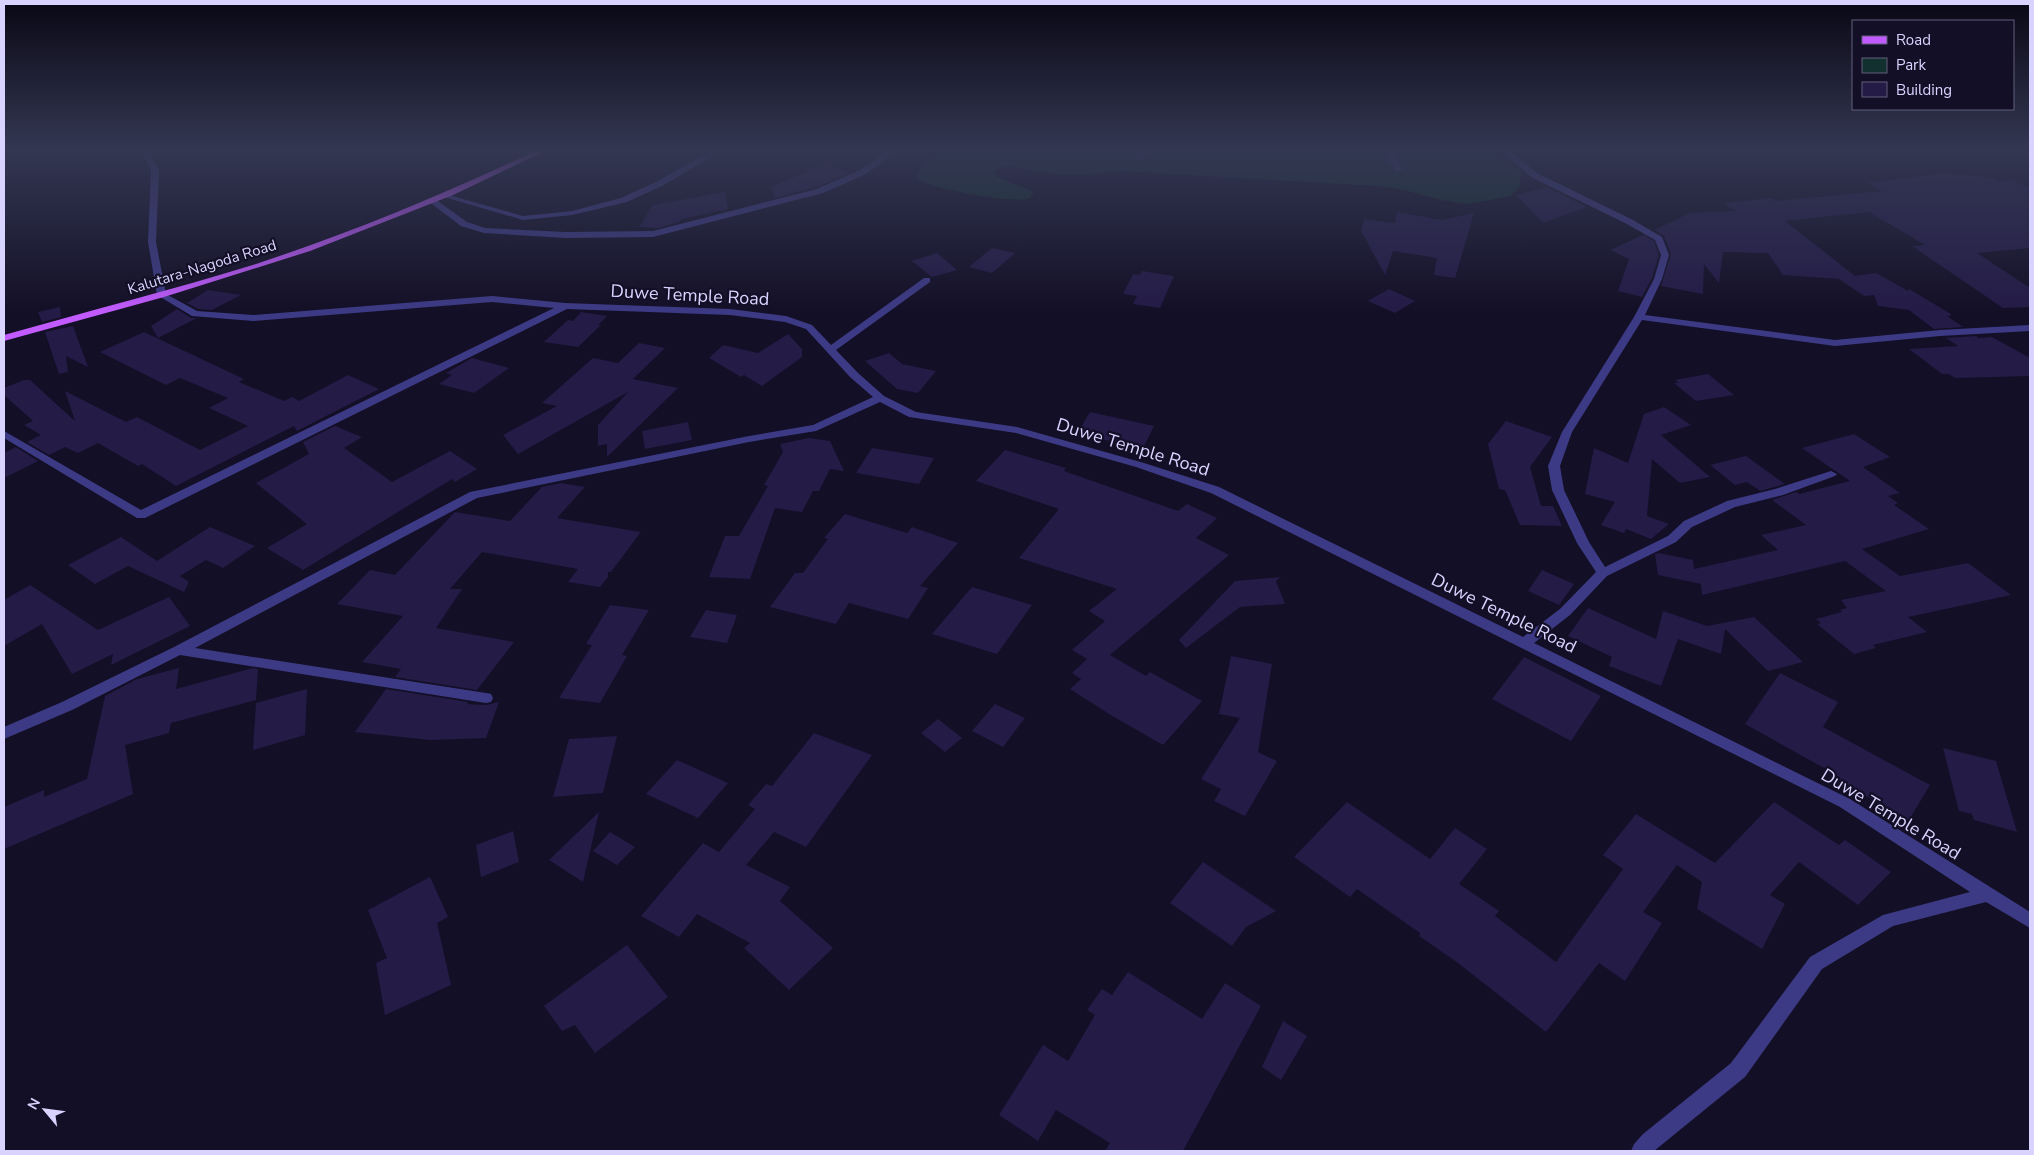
<svg xmlns="http://www.w3.org/2000/svg" width="2034" height="1155" font-family="'Nunito Sans',sans-serif">
<rect width="100%" height="100%" fill="#130f26"/>
<path fill="#12302f" d="M944 150H1492L1522 172 1519 187 1511 196 1468 204 1441 200 1404 190 1379 186 1122 171 1074 175 1038 172 1010 166 998 168 994 172 997 177 1034 192C1032 194 1031 197 1029 198 1017 205 929 188 917 179 920 163 929 156 944 150Z"/>
<g fill="#241b47">
<polygon points="826,164 850,173 816,187 775,198 771,187"/>
<polygon points="1946,173 1993,178 1997,182 2011,180 2030,188 2030,248 1977,253 2030,288 2030,307 2003,308 1912,246 1925,245 1869,212 1785,221 1855,276 1876,273 1908,291 1909,289 1951,314 1950,316 1947,316 1963,327 1934,329 1909,310 1878,306 1874,295 1864,296 1839,279 1783,275 1768,253 1723,252 1719,283 1704,264 1703,294 1661,286 1671,254 1664,236 1654,230 1690,213 1735,211 1723,203 1772,198 1776,201 1882,191 1867,183"/>
<polygon points="1547,187 1587,207 1543,223 1516,195"/>
<polygon points="725,192 728,209 681,219 679,222 658,228 639,227 653,205"/>
<polygon points="1397,212 1442,220 1474,213 1455,278 1434,275 1437,258 1393,251 1385,275 1361,231 1364,219 1395,223"/>
<polygon points="1643,235 1654,241 1659,255 1652,278 1642,297 1618,291 1629,259 1610,250"/>
<polygon points="992,248 1015,253 992,273 969,267"/>
<polygon points="937,253 957,270 932,277 912,261"/>
<polygon points="1142,271 1174,276 1160,308 1133,304 1137,296 1123,294 1133,274 1140,275"/>
<polygon points="1389,289 1415,301 1395,313 1368,301"/>
<polygon points="208,290 241,295 212,310 198,309 187,303"/>
<polygon points="60,307 61,317 42,322 38,312"/>
<polygon points="177,309 191,318 197,318 158,338 151,326"/>
<polygon points="581,312 607,316 598,325 601,325 578,347 544,342 568,320 573,321"/>
<polygon points="73,326 88,367 66,356 68,372 59,374 45,332"/>
<polygon points="144,332 244,379 239,382 284,401 292,397 299,401 348,375 379,389 297,431 294,426 176,486 142,464 138,466 98,443 78,453 65,447 49,455 27,442 41,435 24,425 33,421 4,395 4,388 24,380 30,380 75,421 65,391 126,422 137,417 200,450 248,426 209,408 228,398 180,378 166,385 100,352"/>
<polygon points="788,334 802,349 802,357 762,386 744,375 741,377 709,358 723,345 758,353"/>
<polygon points="1976,336 1978,338 1992,337 2030,358 2030,376 1955,378 1949,374 1942,374 1909,349 1958,346 1946,338"/>
<polygon points="639,343 665,348 633,379 678,388 607,457 607,444 598,446 598,425 628,392 518,454 503,435 557,406 542,403 593,358 618,363"/>
<polygon points="889,353 902,364 936,371 918,393 897,389 865,361"/>
<polygon points="472,358 509,368 474,393 439,384 452,375 446,373"/>
<polygon points="1708,374 1734,395 1696,401 1674,383 1679,383 1675,380"/>
<polygon points="1664,407 1691,425 1661,435 1710,477 1680,483 1652,459 1647,516 1669,524 1651,539 1626,529 1624,533 1601,525 1615,502 1585,494 1594,448 1628,463 1644,414"/>
<polygon points="1090,412 1154,426 1143,448 1077,434"/>
<polygon points="1506,421 1552,437 1530,467 1541,506 1553,506 1562,526 1520,525 1505,490 1499,489 1488,444"/>
<polygon points="688,422 692,440 645,449 642,431"/>
<polygon points="335,426 362,437 344,448 392,482 450,451 477,469 455,482 452,479 303,570 267,548 307,524 256,483 309,454 303,442"/>
<polygon points="1854,434 1890,457 1863,467 1900,493 1888,496 1898,503 1894,505 1929,529 1862,549 1900,576 1968,563 2011,595 1908,617 1927,632 1873,645 1876,648 1854,654 1817,624 1821,623 1816,619 1842,612 1840,610 1847,608 1841,600 1886,591 1845,561 1702,595 1701,584 1658,575 1655,554 1659,553 1693,560 1694,569 1778,550 1761,535 1806,525 1772,500 1796,492 1799,494 1850,481 1802,448"/>
<polygon points="809,438 830,441 844,471 830,469 819,491 813,491 802,512 775,508 750,579 709,577 725,536 739,536 768,486 764,485 783,452 780,444"/>
<polygon points="16,447 38,461 4,478 4,453"/>
<polygon points="872,448 934,458 919,484 856,473"/>
<polygon points="1005,450 1066,468 1064,471 1178,511 1187,504 1217,518 1196,538 1229,555 1110,655 1146,676 1150,672 1202,701 1163,745 1109,714 1070,689 1081,679 1072,673 1087,659 1072,650 1105,621 1089,611 1117,589 1019,558 1059,509 976,481"/>
<polygon points="1746,456 1785,484 1760,491 1747,482 1735,485 1710,465"/>
<polygon points="561,483 585,487 557,518 641,532 611,572 608,572 608,577 600,587 568,582 578,569 482,552 450,589 462,589 436,628 514,642 477,690 395,677 401,669 362,662 403,616 337,604 370,570 395,575 455,512 510,521 542,487"/>
<polygon points="845,514 907,533 912,527 958,543 920,586 928,588 908,619 849,603 836,624 770,607 795,573 803,573 828,539 824,538"/>
<polygon points="210,527 255,546 223,568 206,560 180,576 189,582 184,592 128,566 95,584 68,565 121,537 157,561"/>
<polygon points="1542,570 1574,584 1559,605 1528,591"/>
<polygon points="1281,577 1276,581 1285,604 1240,607 1186,648 1179,640 1235,581"/>
<polygon points="30,585 98,630 169,597 190,626 111,665 113,654 72,674 42,624 4,646 4,600"/>
<polygon points="972,587 1032,605 997,654 932,634"/>
<polygon points="610,605 649,610 622,655 627,656 600,703 559,698 592,645 586,644"/>
<polygon points="1588,608 1656,639 1663,611 1707,626 1754,617 1803,662 1768,671 1725,629 1721,654 1678,639 1661,686 1609,666 1612,657 1568,636"/>
<polygon points="706,610 737,615 727,643 690,637"/>
<polygon points="1231,656 1272,664 1258,752 1277,761 1245,816 1214,801 1221,789 1201,779 1240,718 1219,714"/>
<polygon points="1524,657 1601,696 1571,741 1492,699"/>
<polygon points="179,668 176,689 253,668 258,669 256,700 171,723 169,733 125,745 133,794 4,849 4,807 44,790 44,797 87,779 105,696 137,679"/>
<polygon points="1780,673 1838,702 1823,727 1930,785 1909,820 1830,776 1833,773 1745,724"/>
<polygon points="307,689 305,735 253,750 256,703"/>
<polygon points="386,689 468,702 467,704 486,705 499,702 486,738 430,740 355,732"/>
<polygon points="995,704 1025,718 1003,747 972,731"/>
<polygon points="938,719 962,738 945,752 921,733"/>
<polygon points="814,733 872,755 806,847 774,832 746,865 790,887 780,901 833,948 789,990 744,948 750,943 697,914 679,937 641,916 703,843 719,852 755,809 748,805 766,784 772,786"/>
<polygon points="617,736 603,793 553,797 569,739"/>
<polygon points="1943,748 1996,761 2017,832 1974,820 1972,814 1959,811"/>
<polygon points="677,760 728,783 698,818 646,794"/>
<polygon points="1347,802 1430,859 1455,828 1487,849 1459,884 1499,911 1495,916 1556,962 1623,869 1603,855 1636,814 1715,863 1774,802 1839,845 1845,840 1891,872 1858,905 1799,862 1770,895 1785,904 1762,949 1697,909 1702,882 1677,865 1643,912 1662,923 1625,981 1599,963 1546,1032 1458,963 1419,936 1420,933 1357,889 1350,897 1294,857"/>
<polygon points="599,812 583,882 549,860"/>
<polygon points="513,831 519,862 481,877 476,845"/>
<polygon points="610,832 635,847 617,865 593,851"/>
<polygon points="1203,862 1276,911 1246,927 1232,946 1170,903"/>
<polygon points="430,877 448,917 437,923 451,985 385,1015 376,963 387,958 368,910"/>
<polygon points="627,945 668,997 595,1053 575,1025 562,1031 544,1006"/>
<polygon points="1128,972 1202,1019 1225,983 1261,1006 1183,1151 1105,1151 1110,1143 1056,1110 1038,1141 999,1115 1043,1045 1068,1061 1095,1015 1087,1010 1102,989 1112,995"/>
<polygon points="1283,1021 1307,1036 1281,1080 1262,1067"/>
</g>
<g fill="none" stroke-linecap="round" stroke-linejoin="round">
<polygon fill="#3d3a85" fill-rule="evenodd" points="713,150 723,150 662,186 627,202 572,215 523,220 441,196 445,194 523,216 572,211 621,198 656,182"/>
<g fill="#3d3a85" fill-rule="evenodd">
<polygon points="140,150 148,150 159,170 156,242 166,294 197,311 253,315 492,296 565,303 730,309 786,316 812,325 831,345 924,278 930,278 930,282 836,350 858,373 884,396 916,412 1017,427 1144,463 1219,487 1523,637 1560,609 1596,572 1577,543 1552,490 1548,466 1562,432 1634,317 1654,279 1661,255 1655,240 1627,224 1531,177 1500,150 1509,150 1537,173 1633,220 1662,237 1669,255 1662,279 1645,315 1835,340 1940,330 2030,325 2030,331 1940,336 1835,346 1642,320 1572,432 1560,466 1564,490 1589,542 1605,567 1668,536 1684,521 1727,501 1775,489 1831,471 1837,474 1835,476 1783,495 1735,507 1692,527 1676,542 1607,576 1570,615 1534,643 1850,799 2030,912 2030,928 1986,902 1893,926 1822,969 1745,1077 1654,1151 1631,1151 1634,1144 1643,1134 1731,1063 1810,957 1883,915 1970,892 1840,807 1211,493 1136,467 1016,433 909,417 880,402 816,431 749,442 477,498 195,648 486,693 491,694 493,698 491,702 486,703 180,655 72,710 4,739 4,727 62,702 174,647 470,492 749,436 813,425 873,397 850,377 806,329 785,322 730,315 567,309 145,518 137,518 4,438 4,431 141,510 554,308 492,302 253,321 192,316 157,295 148,242 151,170"/>
<polygon points="889,150 898,150 866,174 823,193 653,237 566,238 484,233 461,226 428,201 435,199 467,222 485,228 566,232 653,231 817,189 860,170"/>
<polygon points="1143,150 1151,150 1143,159 1137,159 1136,157"/>
<polygon points="1384,150 1392,150 1402,169 1401,171 1395,171"/>
</g>
<path fill="#c25bff" fill-rule="evenodd" d="M537 150H547L453 195 310 251 164 297 4 341V335C88 311 172 290 256 264 352 232 445 194 537 150Z"/>
</g>
<linearGradient id="sky" x2="0" y2="1"><stop stop-color="#0a0815"/><stop offset="0.48" stop-color="#333752"/><stop offset="1" stop-color="#333752" stop-opacity="0"/></linearGradient>
<rect width="2034" height="312" fill="url(#sky)"/>
<g text-anchor="middle" dominant-baseline="central" stroke-width="4.5" stroke-linejoin="round" paint-order="stroke">
<g font-size="15" fill="#d9d4ff" stroke="#130f26">
<text transform="translate(202 267) rotate(-17)">Kalutara-Nagoda Road</text>
</g>
<g font-size="18" fill="#d9d4ff" stroke="#130f26">
<text transform="translate(690 295) rotate(3)">Duwe Temple Road</text>
<text transform="translate(1133 447) rotate(17)">Duwe Temple Road</text>
<text transform="translate(1504 613) rotate(26)">Duwe Temple Road</text>
<text transform="translate(1891 814) rotate(31)">Duwe Temple Road</text>
</g>
</g>
<rect width="2034" height="1155" fill="none" stroke="#d9d4ff" stroke-width="10"/>
<rect x="1852" y="20" width="162" height="90" fill="#130f26" stroke="#625e7d"/>
<rect x="1862" y="36" width="25" height="8" fill="#c25bff" stroke="#625e7d"/>
<text x="1896" y="45" font-size="15" fill="#d9d4ff">Road</text>
<rect x="1862" y="58" width="25" height="15" fill="#12302f" stroke="#625e7d"/>
<text x="1896" y="70" font-size="15" fill="#d9d4ff">Park</text>
<rect x="1862" y="82" width="25" height="15" fill="#241b47" stroke="#625e7d"/>
<text x="1896" y="95" font-size="15" fill="#d9d4ff">Building</text>
<g transform="translate(45 1110) rotate(299)" stroke="#130f26" stroke-width="4" paint-order="stroke">
<path d="M0-4L9 19L0 12L-9 19Z" fill="#d9d4ff"/>
<text y="-8" font-size="14" font-weight="bold" text-anchor="middle" fill="#d9d4ff">N</text>
</g>
</svg>
